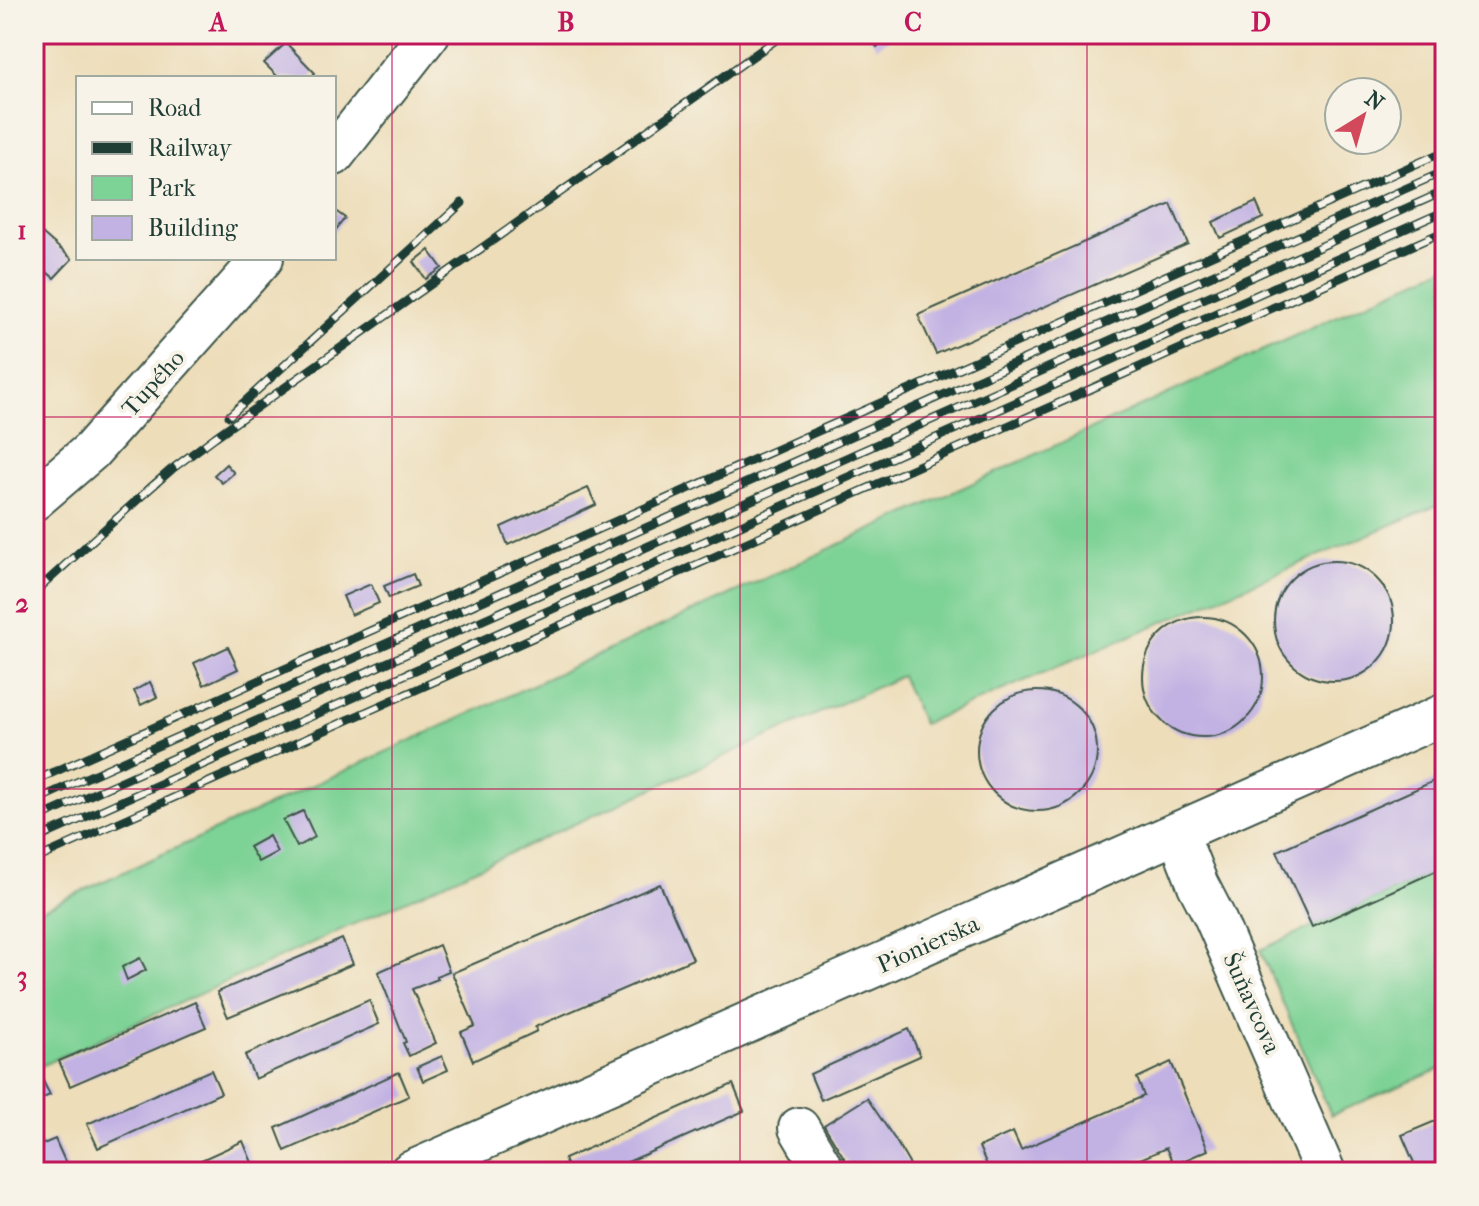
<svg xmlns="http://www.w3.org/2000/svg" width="1479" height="1206" font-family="'IM FELL French Canon',serif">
<rect width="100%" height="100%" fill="#f7f3e8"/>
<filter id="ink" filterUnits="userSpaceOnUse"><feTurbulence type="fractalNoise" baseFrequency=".0125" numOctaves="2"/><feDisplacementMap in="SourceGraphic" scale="16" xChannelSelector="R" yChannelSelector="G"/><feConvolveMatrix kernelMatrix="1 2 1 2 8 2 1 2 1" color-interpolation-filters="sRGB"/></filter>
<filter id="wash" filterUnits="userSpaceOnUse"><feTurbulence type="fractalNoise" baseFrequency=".006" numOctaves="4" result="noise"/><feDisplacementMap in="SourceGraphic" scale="32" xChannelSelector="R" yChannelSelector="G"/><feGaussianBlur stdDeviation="1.8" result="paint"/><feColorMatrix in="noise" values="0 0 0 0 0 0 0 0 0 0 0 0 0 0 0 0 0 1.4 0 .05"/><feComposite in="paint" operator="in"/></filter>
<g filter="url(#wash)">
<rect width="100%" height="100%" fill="#edddb9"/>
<g fill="#7dd295" stroke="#4e8864" stroke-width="2">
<polygon points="1445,267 1445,502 923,724 901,676 34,1069 34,913"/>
<polygon points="1445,867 1445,1067 1331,1115 1260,950"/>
</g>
<g id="blocks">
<g fill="#c2b2e3">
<polygon points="867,34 895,34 877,47"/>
<polygon points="286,43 315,73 310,78 279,78 264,63"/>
<polygon points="1256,202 1263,218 1220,238 1213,222"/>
<polygon points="1171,204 1188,244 936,354 918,315"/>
<polygon points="334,210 345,218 334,232"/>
<polygon points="34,226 72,259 54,278 34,261"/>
<polygon points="429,250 442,268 426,279 414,262"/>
<polygon points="34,334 44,343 34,356"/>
<polygon points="226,464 234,473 222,483 214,475"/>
<polygon points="588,488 596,505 508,545 501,527"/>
<polygon points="1445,526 1445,569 1441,558 1442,534"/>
<circle cx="1334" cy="621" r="60"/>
<polygon points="413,574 418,586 389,598 384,586"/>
<polygon points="371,584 379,603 351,615 343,596"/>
<circle cx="1203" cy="677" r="60"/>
<polygon points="228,647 238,669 204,685 194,663"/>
<polygon points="150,682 157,697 141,705 134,691"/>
<circle cx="1037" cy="751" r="60"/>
<polygon points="1445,776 1445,867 1312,927 1277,851"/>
<polygon points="303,811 315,837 297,847 283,820"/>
<polygon points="269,836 277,852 258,862 249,847"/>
<polygon points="660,884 693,959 535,1027 537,1031 473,1061 461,1032 475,1026 452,973"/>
<polygon points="342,939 353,964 228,1017 217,992"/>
<polygon points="439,945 449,971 436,976 438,979 412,989 436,1043 409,1056 403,1043 406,1042 378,972"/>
<polygon points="140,958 146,970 127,980 122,967"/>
<polygon points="369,1000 379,1024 255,1079 245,1055"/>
<polygon points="195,1002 206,1027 70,1086 59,1061"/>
<polygon points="909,1029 920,1056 821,1100 810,1074"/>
<polygon points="38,1030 43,1041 34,1046 34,1032"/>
<polygon points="442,1056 448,1070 423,1081 417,1067"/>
<polygon points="1171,1062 1208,1150 1174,1165 1166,1148 1110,1172 990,1172 979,1147 1013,1132 1021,1150 1144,1096 1137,1078"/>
<polygon points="211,1070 221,1093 98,1148 87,1124"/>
<polygon points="38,1071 50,1095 34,1102 34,1073"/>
<polygon points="399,1072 409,1096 285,1151 276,1128"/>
<polygon points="733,1084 744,1111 605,1172 569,1172 564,1159"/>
<polygon points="867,1098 896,1141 914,1172 853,1172 838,1148 824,1125"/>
<polygon points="1445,1117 1445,1172 1418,1172 1402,1135"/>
<polygon points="55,1139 68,1168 57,1172 34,1172 34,1148"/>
<polygon points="243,1141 253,1165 237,1172 175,1172"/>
<polygon points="762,1161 770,1172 723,1172 739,1162 743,1168 753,1162 755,1165"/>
</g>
</g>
</g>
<g filter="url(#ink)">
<use href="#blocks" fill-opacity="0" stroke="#3e5548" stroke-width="2"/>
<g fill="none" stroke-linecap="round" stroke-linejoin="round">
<g stroke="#3e5548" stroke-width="44">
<g id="minor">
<polyline points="334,155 429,34"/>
<polyline points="34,500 91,451 263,258"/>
<polyline points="1178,834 1198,885 1214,916 1325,1172"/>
<polyline points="799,1128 825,1172"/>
<polyline points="410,1172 1445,714"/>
</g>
</g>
<use href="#minor" stroke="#fff" stroke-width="40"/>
<g stroke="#1f3d34" stroke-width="9">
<g id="rail">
<polyline points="229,416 462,203"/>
<polyline points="148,490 172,469 215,437 784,34"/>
<polyline points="34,593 156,483"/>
<polyline points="34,781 1445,151"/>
<polyline points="34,801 1445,171"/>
<polyline points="34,820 1445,191"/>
<polyline points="34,840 1445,211"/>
<polyline points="34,860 1445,231"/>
</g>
</g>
<use href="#rail" stroke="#f7f3e8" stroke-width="6" stroke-dasharray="18" stroke-linecap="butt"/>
</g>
</g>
<path fill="none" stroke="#c2185b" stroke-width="2" stroke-opacity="0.55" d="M392 34V1172M740 34V1172M1087 34V1172M34 417H1445M34 789H1445"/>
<g text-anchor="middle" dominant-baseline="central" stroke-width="8" stroke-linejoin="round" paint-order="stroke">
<g font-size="24" fill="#1f3d34" stroke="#f7f3e8">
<text transform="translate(153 383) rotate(-48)">Tupého</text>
<text transform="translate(928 944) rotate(-24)">Pionierska</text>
<text transform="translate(1252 1003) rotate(66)">Šuňavcova</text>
</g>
</g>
<rect width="1479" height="1206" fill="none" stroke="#f7f3e8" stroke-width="88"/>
<rect x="76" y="76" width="260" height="184" fill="#f7f3e8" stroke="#a1aaa0" stroke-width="2"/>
<rect x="92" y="102" width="40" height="12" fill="#ffffff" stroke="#a1aaa0" stroke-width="2"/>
<text x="148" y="116" font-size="24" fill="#1f3d34">Road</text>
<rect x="92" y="142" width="40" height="12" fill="#1f3d34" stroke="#a1aaa0" stroke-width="2"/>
<text x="148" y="156" font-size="24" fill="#1f3d34">Railway</text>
<rect x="92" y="176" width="40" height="24" fill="#7dd295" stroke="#a1aaa0" stroke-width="2"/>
<text x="148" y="196" font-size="24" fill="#1f3d34">Park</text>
<rect x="92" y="216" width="40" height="24" fill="#c2b2e3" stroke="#a1aaa0" stroke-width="2"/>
<text x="148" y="236" font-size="24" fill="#1f3d34">Building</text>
<g transform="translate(1363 116) rotate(37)"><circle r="38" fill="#f7f3e8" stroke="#a1aaa0" stroke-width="2"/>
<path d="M0-6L14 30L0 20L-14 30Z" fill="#d1495b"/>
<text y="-12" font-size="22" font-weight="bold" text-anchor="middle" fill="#1f3d34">N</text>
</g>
<rect x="44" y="44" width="1391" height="1118" fill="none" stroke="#c2185b" stroke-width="3"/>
<g font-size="26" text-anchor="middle" font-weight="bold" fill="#c2185b">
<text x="218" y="31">A</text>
<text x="566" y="31">B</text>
<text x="913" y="31">C</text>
<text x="1261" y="31">D</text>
<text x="22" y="239">1</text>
<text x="22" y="612">2</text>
<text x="22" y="985">3</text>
</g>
</svg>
